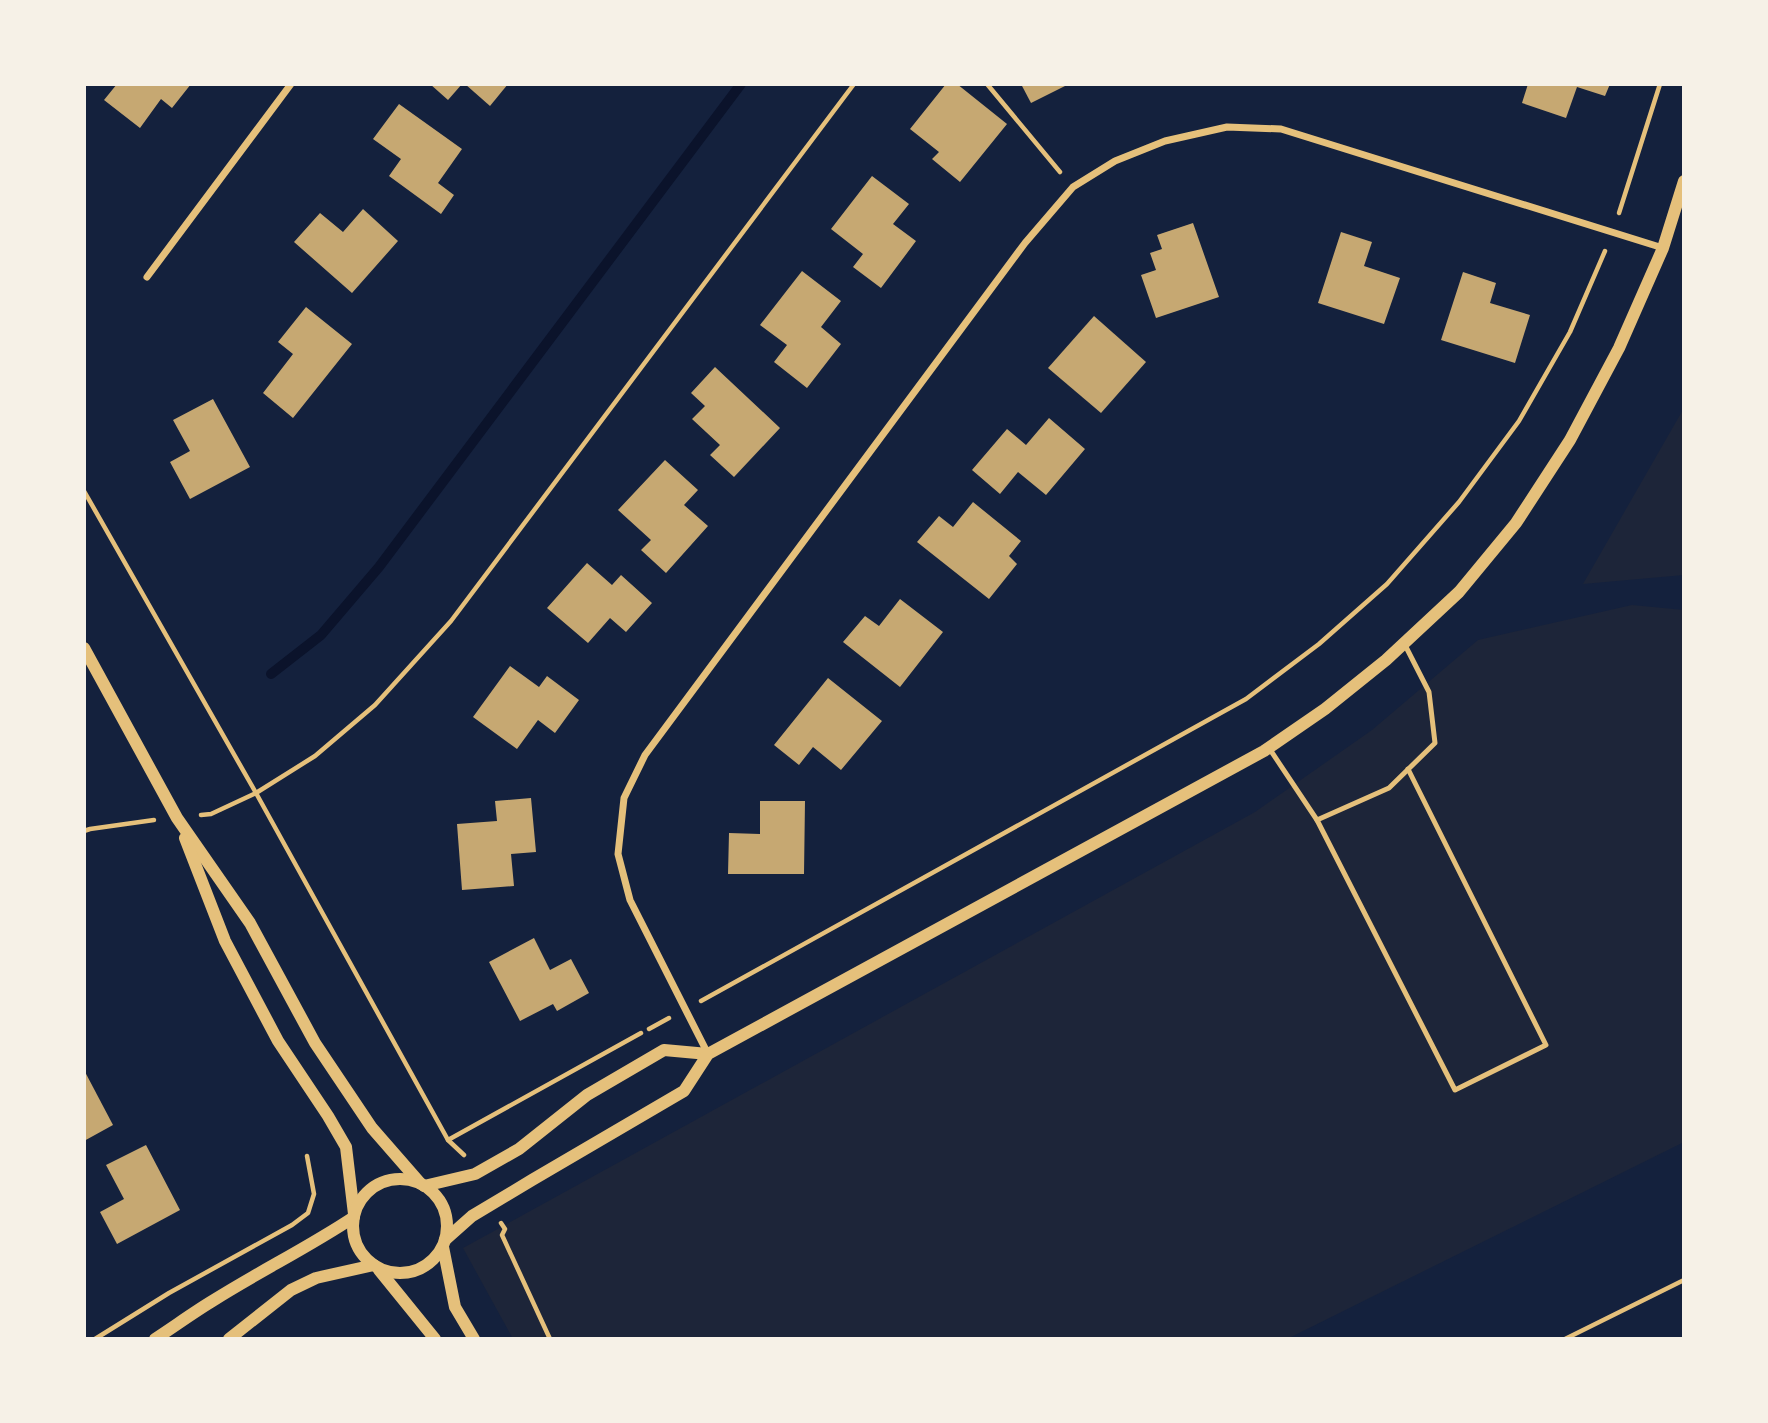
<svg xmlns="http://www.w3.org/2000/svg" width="1768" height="1423" font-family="'DM Sans',sans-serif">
<rect width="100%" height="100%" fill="#14213d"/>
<g fill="#1d2539">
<polygon points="1684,408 1684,575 1583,584"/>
<polygon points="1632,605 1684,610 1684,1142 1287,1339 513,1339 463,1248 1255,812 1372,730 1478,640"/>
</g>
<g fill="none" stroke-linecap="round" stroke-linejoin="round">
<polyline stroke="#0b132b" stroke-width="10" points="271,674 321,635 379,567 741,84"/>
</g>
<g fill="#c6a872">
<polygon points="117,84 191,84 172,108 161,99 140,128 104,100"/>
<polygon points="430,84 462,84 448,100"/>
<polygon points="465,84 508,84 490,106"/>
<polygon points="946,84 957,84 1007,124 960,182 932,159 939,152 910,129"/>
<polygon points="1021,84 1069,84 1031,103"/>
<polygon points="1528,84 1610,84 1605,96 1577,87 1566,118 1522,103"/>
<polygon points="399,104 462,149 438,183 454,195 441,214 389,176 401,159 373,139"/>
<polygon points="872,176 909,204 893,224 916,241 881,288 853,267 863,254 831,229"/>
<polygon points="363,209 398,241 352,293 294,242 320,213 343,232"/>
<polygon points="1193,223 1219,297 1156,318 1141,275 1156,270 1150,253 1162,249 1157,235"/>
<polygon points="1341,232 1372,242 1364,266 1400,278 1384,324 1318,303"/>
<polygon points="802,271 841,301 821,327 841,344 807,388 774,362 787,345 760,325"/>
<polygon points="1463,272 1496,283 1490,303 1530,315 1515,363 1441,340"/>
<polygon points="306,307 352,344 293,418 263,393 293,354 278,342"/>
<polygon points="1094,316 1146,362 1101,413 1048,368"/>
<polygon points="715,367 780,428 734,477 710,455 720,445 692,419 705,406 691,393"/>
<polygon points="213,399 250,467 190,499 170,462 190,451 173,420"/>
<polygon points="1049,418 1085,449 1046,495 1018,472 1000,494 972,470 1007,429 1026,445"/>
<polygon points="665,460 698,490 684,505 708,526 666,573 641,550 651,540 618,510"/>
<polygon points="973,502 1021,541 1009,556 1017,564 989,599 917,542 939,516 953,527"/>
<polygon points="587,563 612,585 621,575 652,603 626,632 610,618 588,643 547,608"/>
<polygon points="900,599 943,632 900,687 843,642 865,616 879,626"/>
<polygon points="510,666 539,687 547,676 579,700 555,733 538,720 517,749 473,717"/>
<polygon points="828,678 882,721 841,770 813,747 799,765 774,745"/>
<polygon points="531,798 536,852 511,854 514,886 462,890 457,824 497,821 495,801"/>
<polygon points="760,801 805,801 804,874 728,874 729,833 760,834"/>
<polygon points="534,938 550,970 571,959 589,993 557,1011 553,1004 520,1021 489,962"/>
<polygon points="84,1070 113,1125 84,1141"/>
<polygon points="146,1145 180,1210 117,1244 100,1212 124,1199 106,1165"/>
</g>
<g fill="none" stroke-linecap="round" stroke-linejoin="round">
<g stroke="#e5c07b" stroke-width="4.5">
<polyline points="987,84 1060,172"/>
<polyline points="1619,213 1660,84"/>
<polyline points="84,491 256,793 448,1140 464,1155"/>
<polyline points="201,815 211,814 256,793 315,756 375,705 451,621 854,84"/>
<polyline points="84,831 90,829 154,820"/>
<polyline points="701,1001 1246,699 1319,644 1387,584 1459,502 1519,421 1570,332 1605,251"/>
<polyline points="649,1029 669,1018"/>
<polyline points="448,1140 641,1033"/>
<polyline points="501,1223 505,1229 502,1235 550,1339"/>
<polyline points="95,1339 169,1293 292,1225 308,1213 314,1194 307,1156"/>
<polyline points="1565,1339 1684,1280"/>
</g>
<g stroke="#e5c07b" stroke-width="5">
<polyline points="1269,748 1317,820 1389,788 1435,743 1429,692 1405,645"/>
<polyline points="1317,820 1455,1090 1546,1045 1408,769"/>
</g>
<g stroke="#e5c07b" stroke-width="7">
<polyline points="147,277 291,84"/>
<polyline points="708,1054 630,900 618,854 624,798 645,755 1025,243 1073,187 1115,161 1165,141 1227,127 1281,129 1663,248"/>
</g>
<g stroke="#e5c07b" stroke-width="12">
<polyline points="84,648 177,818 250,923 315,1043 372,1128 420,1183"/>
<polyline points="185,838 225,941 278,1041 328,1116 346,1147 354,1214"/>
<circle cx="400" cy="1226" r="47"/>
<polyline points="424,1186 475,1174 519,1149 587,1095 664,1050 708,1054"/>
<polyline points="445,1240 472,1216 532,1180 684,1091 708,1054 1264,751 1325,709 1386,660 1459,592 1516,523 1570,440 1619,348 1663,248 1684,181"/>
<polyline points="443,1247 455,1307 474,1339"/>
<polyline points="379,1270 435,1339"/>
<path d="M155 1339C175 1326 194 1312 214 1300 260 1271 309 1247 354 1217"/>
<polyline points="229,1339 291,1290 316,1278 374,1265"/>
</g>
</g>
<rect width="1768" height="1423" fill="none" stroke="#f6f1e7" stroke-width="172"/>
</svg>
